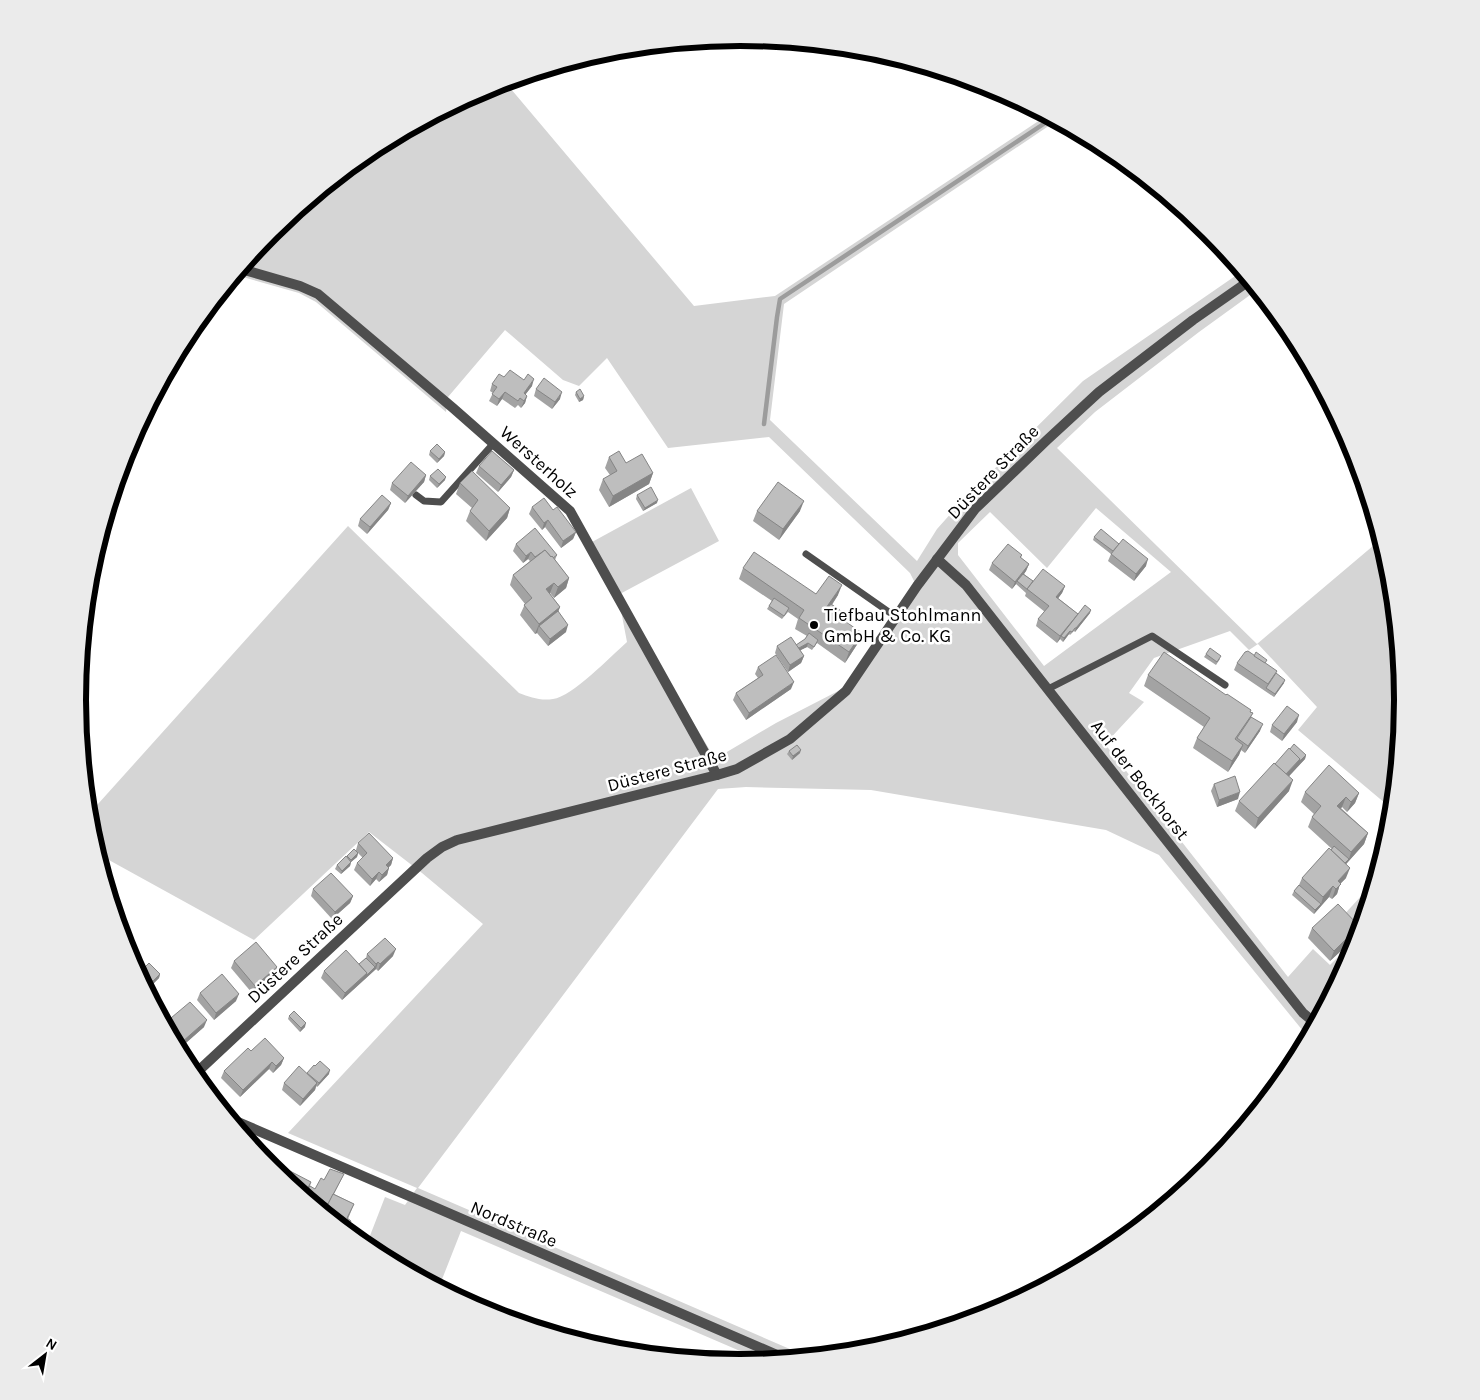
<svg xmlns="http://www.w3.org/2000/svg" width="1480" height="1400" font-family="Karla,sans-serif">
<rect width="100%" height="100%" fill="#fff"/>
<g fill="#d5d5d5" fill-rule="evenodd">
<path d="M505 82 694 306 775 296 1046 116 1056 121 784 304 770 420 917 561 937 529 962 501 1083 381 1241 272 1257 290 1199 332 1095 412 1057 448 1257 644 1380 540 1390 571 1402 700 1392 809 1298 730 1317 707 1258 644 1249 650 1230 631 1154 658 1129 693 1144 702 1105 744 1288 977 1313 949 1330 965 1357 938 1352 954 1308 1037 1159 855 1106 830 871 790 746 787 718 789 418 1188 806 1356 761 1360 461 1231 439 1287 372 1251 366 1246 385 1197 405 1205 417 1188 288 1133 483 924 422 873 369 832 254 940 98 854 90 829 89 814 348 526 519 693C530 697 540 701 553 699 572 697 611 656 627 642L618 595 592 542 691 488 719 541 618 595 715 759 776 723 844 688 915 583 910 573 769 437 668 448 607 358 579 386 563 380 505 330 448 397 446 412 316 302 299 293 236 275 272 231 372 149 487 88ZM1096 508 1171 572 1044 666 958 555V543L990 512 1047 568Z"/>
<polygon points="1374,882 1358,935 1341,918"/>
</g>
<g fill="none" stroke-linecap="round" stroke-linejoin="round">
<polyline stroke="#9c9c9c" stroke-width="4.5" points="764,424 777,317 780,299 1051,119"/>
<g stroke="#4e4e4e" stroke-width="7">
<polyline points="416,495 424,501 441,502 493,444"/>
<polyline points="806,554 896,617"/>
<polyline points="1048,689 1152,636 1225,685"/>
</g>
<g stroke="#4e4e4e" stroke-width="10">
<polyline points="241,269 300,286 318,294 453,408 570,511 717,775"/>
<polyline points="937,559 966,585 1159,831 1303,1013 1315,1023"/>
<polyline points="194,1075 427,858 442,847 457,840 717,775 737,769 790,739 846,691 917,586 975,509 1047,440 1099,392 1193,320 1249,281"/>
<polyline points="231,1119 784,1358"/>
</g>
</g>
<g fill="#a3a3a3">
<polygon points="504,377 532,386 525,395 527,396 525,403 521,408 518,405 515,408 502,399 497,406 489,401 493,393 490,391 492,384"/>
<polygon points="536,389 560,399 552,409 534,396"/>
<polygon points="576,392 584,396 583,400 579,402 575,395"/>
<polygon points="430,451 445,452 444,456 437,463 429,455"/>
<polygon points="609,457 653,473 649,484 609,507 599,490 603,479 610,475 605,468"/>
<polygon points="479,466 514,470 511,477 498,492 476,473"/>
<polygon points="426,475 424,482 405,503 390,490 392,483"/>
<polygon points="430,476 445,480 437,488 429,480"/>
<polygon points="460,483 510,508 507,518 486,541 466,521 470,511 472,508 456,494"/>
<polygon points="637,495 657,503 643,511 636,499"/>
<polygon points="391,503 388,510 367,534 358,526 360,519"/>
<polygon points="532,507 553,510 576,532 573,539 561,548 545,527 542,530 529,514"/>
<polygon points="757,511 800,511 779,540 753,521"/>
<polygon points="1094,537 1146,566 1134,581 1108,561 1111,554 1093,540"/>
<polygon points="516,544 557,555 555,560 569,578 566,588 554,598 550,593 550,594 560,607 558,612 566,632 548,646 537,633 535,634 520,615 525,604 510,585 513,575 530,561 528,559 523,563 513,551"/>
<polygon points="1022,555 1021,558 1029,564 1026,571 1024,574 1033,581 1065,586 1062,593 1058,598 1078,614 1090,613 1075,632 1074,631 1070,635 1069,634 1063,642 1060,639 1057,643 1036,626 1038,619 1045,612 1025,596 1026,593 1016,584 1012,589 989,570 992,563"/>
<polygon points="743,568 816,594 838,595 832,605 846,618 844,621 858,643 845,663 817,643 812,650 807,647 800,650 804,656 801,663 788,672 775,653 777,646 796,645 805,639 807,636 795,629 798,619 788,612 782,619 767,609 772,601 739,579"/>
<polygon points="1206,654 1220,659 1216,665 1204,657"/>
<polygon points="1237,663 1266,664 1277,671 1275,675 1284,683 1274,697 1234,670"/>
<polygon points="758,667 791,689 746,720 733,700 736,693 758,678 755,674"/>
<polygon points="1148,675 1251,712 1253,713 1251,717 1260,731 1245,753 1241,750 1239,755 1228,772 1193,748 1197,738 1204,727 1144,686"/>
<polygon points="1297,722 1282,741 1270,732 1272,725"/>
<polygon points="789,751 800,753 792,760 787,754"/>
<polygon points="1306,755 1305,759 1288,776 1289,791 1255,829 1235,811 1239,801"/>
<polygon points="1214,784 1238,799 1217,807 1211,791"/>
<polygon points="1305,792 1359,793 1355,803 1347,812 1342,807 1341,808 1368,833 1364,844 1346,864 1346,878 1340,884 1337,894 1332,899 1329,897 1314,914 1292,895 1294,891 1299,885 1302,878 1332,849 1308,827 1312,817 1314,814 1301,802"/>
<polygon points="358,843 393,858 391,865 389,867 387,875 379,882 376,879 370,886 354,870 357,863 363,858 358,853 357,857 351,862 350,866 341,874 335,869 337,865 347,856 356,850"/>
<polygon points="313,889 353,896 350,903 332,919 311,896"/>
<polygon points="1359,926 1356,937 1330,961 1308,938 1312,928"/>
<polygon points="367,954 393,956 378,971 376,969 342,1000 321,978 324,971 359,964 366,958"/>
<polygon points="234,961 275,974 252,993 231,968"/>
<polygon points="142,970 160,974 159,978 152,985 140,973"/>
<polygon points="200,993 236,1001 214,1020 197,1000"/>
<polygon points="289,1016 305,1027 300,1032 288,1019"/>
<polygon points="165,1023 204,1027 179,1049"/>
<polygon points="251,1051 284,1058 281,1065 273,1073 269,1069 240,1097 221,1078 224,1071"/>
<polygon points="307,1073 329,1074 317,1087 316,1086 315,1090 300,1106 282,1090 284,1083"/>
<polygon points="271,1168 311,1182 310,1186 315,1189 324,1180 344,1174 334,1194 354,1204 348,1219 349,1228 347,1231"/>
</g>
<g fill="#858585">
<polygon points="534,379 532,386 521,400 524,393"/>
<polygon points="505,392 502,399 497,406 499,399"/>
<polygon points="562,392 560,399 552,409 555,402"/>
<polygon points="527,396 525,403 521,408 524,401"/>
<polygon points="584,396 583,400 579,402 580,399"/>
<polygon points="445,452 444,456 437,463 439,459"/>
<polygon points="514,470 511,477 498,492 501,485"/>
<polygon points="653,473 649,484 609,507 613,496"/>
<polygon points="426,475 424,482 405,503 408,496"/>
<polygon points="446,477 445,480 437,488 439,484"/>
<polygon points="658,500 657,503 643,511 645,508"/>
<polygon points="804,501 800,511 779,540 783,529"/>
<polygon points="391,503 388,510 367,534 370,527"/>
<polygon points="510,508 507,518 486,541 489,531"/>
<polygon points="548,520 545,527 542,530 544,523"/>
<polygon points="576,532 573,539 561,548 563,541"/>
<polygon points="531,552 528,559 523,563 526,556"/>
<polygon points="1148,559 1146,566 1134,581 1136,574"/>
<polygon points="1029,564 1026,571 1018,582 1017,581 1016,584 1012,589 1015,582"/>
<polygon points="569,578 566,588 554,598 558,587"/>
<polygon points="554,583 550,593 542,600 546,589"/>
<polygon points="842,585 838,595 824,616 826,608"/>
<polygon points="1065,586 1062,593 1054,604 1056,597"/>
<polygon points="560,607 556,617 539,626 537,633 535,634 539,624"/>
<polygon points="1091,610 1090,613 1075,632 1076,628"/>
<polygon points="1078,614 1061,636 1060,639 1057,643 1060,636"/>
<polygon points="568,625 566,632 548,646 550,639"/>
<polygon points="1070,631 1069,634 1063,642 1064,638"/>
<polygon points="862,633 858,643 845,663 849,652"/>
<polygon points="808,643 807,647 795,653 796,650"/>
<polygon points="804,656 801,663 788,672 790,665"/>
<polygon points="1285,680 1284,683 1274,697 1275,694"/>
<polygon points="794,682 791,689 746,720 749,713"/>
<polygon points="1299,715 1297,722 1282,741 1284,734"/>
<polygon points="1263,724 1260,731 1245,753 1248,746"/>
<polygon points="1243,745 1239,755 1228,772 1232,761"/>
<polygon points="801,750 800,753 792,760 793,756"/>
<polygon points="1306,755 1305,759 1282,784 1284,777 1300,759"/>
<polygon points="1293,780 1289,791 1255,829 1258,818"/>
<polygon points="1240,792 1238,799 1217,807 1219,800"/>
<polygon points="1359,793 1355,803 1347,812 1351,802"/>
<polygon points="1346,797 1342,807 1334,816 1337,806"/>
<polygon points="1368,833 1364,844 1339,872 1340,868 1349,859 1351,852"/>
<polygon points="358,853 357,857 351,862 350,866 341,874 342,871 350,863 351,860"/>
<polygon points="393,858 391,865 384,872 386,865"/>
<polygon points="389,868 387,875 379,882 382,875"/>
<polygon points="1350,868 1346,878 1340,884 1337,894 1332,899 1338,881"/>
<polygon points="379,872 376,879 370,886 372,879"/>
<polygon points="1333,886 1329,897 1314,914 1315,910 1321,904 1323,897"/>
<polygon points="353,896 350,903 332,919 335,912"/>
<polygon points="1359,926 1356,937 1330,961 1334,951"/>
<polygon points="396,949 393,956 378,971 380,964"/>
<polygon points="378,962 376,969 342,1000 345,993 367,973 375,967 376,964"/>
<polygon points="277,967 275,974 252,993 255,986"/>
<polygon points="160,974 159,978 152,985 153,981"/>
<polygon points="239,994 236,1001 214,1020 216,1013"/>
<polygon points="207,1020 204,1027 179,1049 182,1042"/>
<polygon points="306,1023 305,1027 300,1032 301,1028"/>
<polygon points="284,1058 281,1065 273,1073 276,1066"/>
<polygon points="272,1062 269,1069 240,1097 243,1090"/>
<polygon points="330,1070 329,1074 317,1087 319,1083"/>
<polygon points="317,1083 315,1090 300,1106 303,1099"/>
</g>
<g fill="#bebebe" stroke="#858585">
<polygon points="510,370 524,380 528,374 534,379 524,393 527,396 524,401 520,398 518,401 505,392 499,399 492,394 497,387 492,384 499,374 504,377"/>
<polygon points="544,378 562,392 555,402 536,389"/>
<polygon points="580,389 584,396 580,399 576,392"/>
<polygon points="437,444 445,452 439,459 430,451"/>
<polygon points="492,451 514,470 501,485 479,466"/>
<polygon points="619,451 626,463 642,454 653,473 613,496 603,479 617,471 609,457"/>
<polygon points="411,462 426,475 408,496 392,483"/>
<polygon points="438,469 446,477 439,484 430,476"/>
<polygon points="472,471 510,508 489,531 470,511 478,500 460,483"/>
<polygon points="778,482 804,501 783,529 757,511"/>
<polygon points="651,487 658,500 645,508 637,495"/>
<polygon points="382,495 391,503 370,527 360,519"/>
<polygon points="544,498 553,510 557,507 576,532 563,541 548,520 544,523 532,507"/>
<polygon points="535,528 557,555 553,558 552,556 551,557 545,550 535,557 531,552 526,556 516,544"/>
<polygon points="1101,529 1119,544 1113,551 1094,537"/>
<polygon points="1123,539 1148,559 1136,574 1111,554"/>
<polygon points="1008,544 1022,555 1020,557 1029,564 1015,582 992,563"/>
<polygon points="545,550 551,557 552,556 569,578 558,587 554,583 546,589 560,607 539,624 524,605 532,598 513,575"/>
<polygon points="754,552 816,594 829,576 842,585 826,608 862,633 849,652 799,618 804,610 743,568"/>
<polygon points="1043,569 1065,586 1056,597 1078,614 1060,636 1038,619 1049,606 1027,589"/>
<polygon points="1023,574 1033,581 1027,589 1028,590 1017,581"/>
<polygon points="774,598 789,608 784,616 769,606"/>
<polygon points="831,604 847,615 843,620 827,609"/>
<polygon points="1085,605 1091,610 1076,628 1075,628 1072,632 1070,631 1064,638 1061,636"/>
<polygon points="558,611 568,625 550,639 539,626"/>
<polygon points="809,633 818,640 814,647 808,643 799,648 796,645 805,639"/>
<polygon points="791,637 804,656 790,665 777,646"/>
<polygon points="1210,648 1221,656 1217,662 1206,654"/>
<polygon points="1248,651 1277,671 1268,684 1237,663 1245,652"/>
<polygon points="1164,652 1226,695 1227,694 1251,710 1250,712 1253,713 1235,739 1243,745 1232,761 1197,738 1210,718 1148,675"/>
<polygon points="1256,652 1267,660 1265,663 1254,656"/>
<polygon points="776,655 794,682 749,713 736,693 763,675 758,667"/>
<polygon points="1276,673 1285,680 1275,694 1266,688"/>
<polygon points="1287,706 1299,715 1284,734 1272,725"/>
<polygon points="1251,717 1263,724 1248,746 1237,738"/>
<polygon points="1294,744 1306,755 1299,762 1300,759 1290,749"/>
<polygon points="797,745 801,750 793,756 789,751"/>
<polygon points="1289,748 1300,759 1286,774 1275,764"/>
<polygon points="1274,763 1293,780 1258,818 1239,801"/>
<polygon points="1329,765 1359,793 1351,802 1346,797 1337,806 1368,833 1351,852 1312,817 1321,806 1305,792"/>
<polygon points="1235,776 1240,792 1219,800 1214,784"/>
<polygon points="369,833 393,858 386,865 389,868 382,875 379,872 372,879 357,863 367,853 358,843"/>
<polygon points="1334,846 1349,859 1345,863 1331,850"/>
<polygon points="1329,848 1350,868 1338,881 1341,884 1336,889 1333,886 1323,897 1302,878"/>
<polygon points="354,849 358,853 351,860 347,856"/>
<polygon points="346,856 351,862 342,871 337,865"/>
<polygon points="331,873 353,896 335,912 313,889"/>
<polygon points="1299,885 1321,904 1315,910 1294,891"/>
<polygon points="1338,904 1359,926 1334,951 1312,928"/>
<polygon points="385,938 396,949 380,964 378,962 376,964 367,954"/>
<polygon points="256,942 277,967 255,986 234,961"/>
<polygon points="346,950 367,973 345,993 324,971"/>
<polygon points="366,958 375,967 366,976 367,973 359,964"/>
<polygon points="149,963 160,974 153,981 142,970"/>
<polygon points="222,974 239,994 216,1013 200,993"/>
<polygon points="190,1002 207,1020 182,1042 165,1023"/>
<polygon points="294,1011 306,1023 301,1028 289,1016"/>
<polygon points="265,1038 284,1058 276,1066 272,1062 243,1090 224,1071 248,1048 251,1051"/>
<polygon points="320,1061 330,1070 319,1083 307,1073 314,1065 315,1066"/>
<polygon points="299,1066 317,1083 303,1099 284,1083"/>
<polygon points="267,1159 311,1182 304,1195 271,1168 266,1161"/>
<polygon points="330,1169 344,1174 328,1204 321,1201 320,1204 315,1202 315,1204 304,1195 310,1186 315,1189 321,1178 324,1180"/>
<polygon points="333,1194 354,1204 347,1218 351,1221 348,1227 343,1225 342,1227 318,1207 321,1201 328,1204"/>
</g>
<circle fill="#000" stroke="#fff" stroke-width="2" cx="814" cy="625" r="5"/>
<g text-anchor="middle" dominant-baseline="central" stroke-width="5" stroke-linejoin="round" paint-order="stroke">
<g font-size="18" fill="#000" stroke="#fff">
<text transform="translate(539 462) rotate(42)">Wersterholz</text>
<text transform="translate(993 472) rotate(-46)">Düstere Straße</text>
<text transform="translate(667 770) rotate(-15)">Düstere Straße</text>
<text transform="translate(1140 780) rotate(52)">Auf der Bockhorst</text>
<text transform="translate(295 958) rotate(-43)">Düstere Straße</text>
<text transform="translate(514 1224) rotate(23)">Nordstraße</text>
</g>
<g font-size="18" fill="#000" stroke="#fff" text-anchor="start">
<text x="824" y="615">Tiefbau Stohlmann<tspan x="824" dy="21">GmbH &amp; Co. KG</tspan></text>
</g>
</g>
<path d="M0 0H1480V1400H0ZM86 700a654 654 0 1 1 1308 0a654 654 0 1 1-1308 0Z" fill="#ebebeb" fill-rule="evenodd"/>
<path fill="none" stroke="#000" stroke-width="6" d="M86 700a654 654 0 1 1 1308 0a654 654 0 1 1-1308 0Z"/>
<g transform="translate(45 1355) rotate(31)" stroke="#ffffff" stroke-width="4" paint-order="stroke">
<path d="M0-4L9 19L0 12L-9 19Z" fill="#000000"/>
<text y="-8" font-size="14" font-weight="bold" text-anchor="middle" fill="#000000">N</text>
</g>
</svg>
